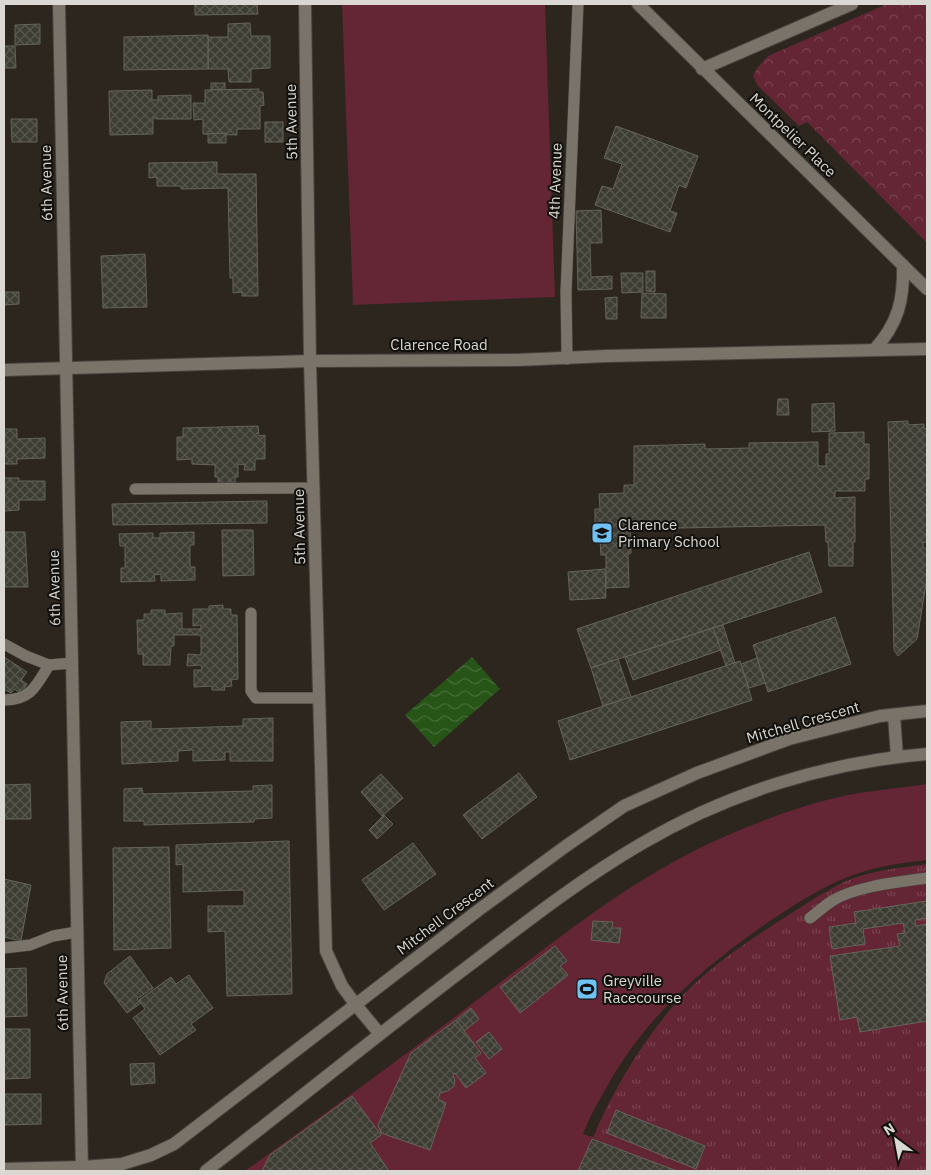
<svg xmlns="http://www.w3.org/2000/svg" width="931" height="1175" font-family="'IBM Plex Sans',sans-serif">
<defs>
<pattern id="grass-tufts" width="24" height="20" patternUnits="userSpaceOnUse" patternTransform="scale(1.25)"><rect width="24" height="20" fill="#642535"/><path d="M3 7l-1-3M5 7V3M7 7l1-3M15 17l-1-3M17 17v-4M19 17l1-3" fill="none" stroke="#7a4451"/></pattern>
<pattern id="park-crowns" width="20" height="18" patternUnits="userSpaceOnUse" patternTransform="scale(1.25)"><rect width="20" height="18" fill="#642535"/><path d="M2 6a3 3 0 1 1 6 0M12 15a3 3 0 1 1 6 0" fill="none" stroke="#7a4451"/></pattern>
<pattern id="water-waves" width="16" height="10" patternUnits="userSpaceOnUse" patternTransform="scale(1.25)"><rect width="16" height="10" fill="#275517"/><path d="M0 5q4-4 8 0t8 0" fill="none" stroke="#466d38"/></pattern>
<pattern id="building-cross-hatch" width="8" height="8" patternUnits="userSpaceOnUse" patternTransform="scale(1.25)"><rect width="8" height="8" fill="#3e3d34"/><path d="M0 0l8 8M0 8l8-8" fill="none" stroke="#595850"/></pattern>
</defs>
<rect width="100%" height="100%" fill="#2c261f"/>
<path fill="url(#grass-tufts)" d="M927 864V1171H693L596 1131C618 1079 660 1013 703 976 730 953 760 933 790 914 813 900 837 882 863 875 884 869 906 867 927 864Z"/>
<polygon fill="url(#park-crowns)" points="887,4 927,4 927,243 807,122 799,126 758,86 753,76 757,68 768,56"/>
<g fill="#642535">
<polygon points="342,4 545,4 555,297 353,305"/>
<path d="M927 784V860C902 863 877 866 853 875 823 886 794 905 767 923 701 969 644 1018 605 1090 597 1104 589 1118 583 1134L593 1137 596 1131 693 1171H245C326 1113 407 1054 486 993 560 937 634 877 719 839 760 821 804 804 848 795 874 790 901 788 927 784Z"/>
</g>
<polygon fill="url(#water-waves)" points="472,657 500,689 434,747 405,715"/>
<g fill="url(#building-cross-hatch)" stroke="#64645a">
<polygon points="195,4 257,4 258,14 195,15"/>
<polygon points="250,23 251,36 270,36 270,68 251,69 251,82 229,82 228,69 208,69 208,37 228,37 228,24"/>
<polygon points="40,24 40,44 15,45 15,25"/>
<polygon points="208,35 208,69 124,70 124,37"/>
<polygon points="4,46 15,46 16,68 4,68"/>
<rect x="211" y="83" width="14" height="7"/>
<polygon points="259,89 259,92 263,92 264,105 260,106 260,129 237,129 237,135 203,134 203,119 194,120 193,103 205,103 205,90"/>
<polygon points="152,90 152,100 158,100 158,96 191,95 191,119 156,119 156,118 153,118 153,134 110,135 109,91"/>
<polygon points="11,119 37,119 37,142 12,142"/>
<rect x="265" y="122" width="18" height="20"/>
<polygon points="616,126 698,156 686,188 679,185 670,211 677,213 670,232 595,205 602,186 613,189 622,164 604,158"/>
<polygon points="226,133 226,143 208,143 208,134"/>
<polygon points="217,162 217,174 256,174 258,296 242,296 242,292 233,293 233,278 230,278 228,188 181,189 181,186 157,186 157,177 149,178 149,163"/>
<polygon points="601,210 602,243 590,243 591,277 612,276 612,289 578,290 576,211"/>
<polygon points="145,254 147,307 103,308 101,256"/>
<polygon points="646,271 655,271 655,292 646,291"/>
<polygon points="621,273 643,273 643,292 622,293"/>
<polygon points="4,292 19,292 19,304 4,305"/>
<polygon points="642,293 666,294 666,318 641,318"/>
<polygon points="617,297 617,319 606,319 605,298"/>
<polygon points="778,399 788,399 789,415 777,415"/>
<polygon points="834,403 835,431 812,432 812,404"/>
<polygon points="908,421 908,425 924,424 924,429 927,428 927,543 923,542 923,546 927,551 927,578 917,639 898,656 894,650 888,422"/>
<polygon points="258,426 259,436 265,435 265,459 255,459 255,470 244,470 245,465 238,464 238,477 235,477 235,484 218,484 218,477 215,477 215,465 192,464 192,459 177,460 177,437 183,437 183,428"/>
<polygon points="4,429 17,429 17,439 45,438 45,458 17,459 17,464 4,464"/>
<polygon points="864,432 864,444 869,444 869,479 865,479 865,491 835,491 835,498 855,497 855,542 853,542 853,566 829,566 828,542 826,542 825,525 630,529 631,553 628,554 629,587 606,588 606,555 601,555 600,540 595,540 595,509 600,509 599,494 624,493 624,485 634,485 634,446 705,444 705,449 749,448 749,443 818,442 818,466 826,466 826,454 829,454 829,433"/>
<polygon points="4,478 19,478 19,481 45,481 45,500 19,500 19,510 4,511"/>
<polygon points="267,501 267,523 113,525 112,504"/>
<polygon points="222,530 253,530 254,575 223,576"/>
<polygon points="4,532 25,532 28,587 4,587"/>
<polygon points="194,532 194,545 190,545 190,567 195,567 195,580 161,581 161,574 154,575 155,581 121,582 121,568 125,568 125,546 120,546 119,534 153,533 153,538 160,538 160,533"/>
<polygon points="809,552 822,592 591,668 577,629"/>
<polygon points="605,569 606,598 570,600 568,572"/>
<polygon points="223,605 223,609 231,609 231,615 237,615 238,679 231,680 232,686 224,687 225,690 212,690 212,686 194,687 194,670 202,670 201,665 187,666 188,654 201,655 201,635 174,635 174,646 171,646 170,665 143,665 143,654 138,654 137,620 144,620 144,614 151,614 151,610 165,610 165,614 182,613 182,629 201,629 201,625 193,626 193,609 209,609 209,606"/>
<polygon points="835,617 851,664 768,692 753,645"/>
<polygon points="723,625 735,663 726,666 713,628"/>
<polygon points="713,628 721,650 633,680 625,657"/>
<polygon points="4,657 27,672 21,680 27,684 21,693 14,689 11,693 4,689"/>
<polygon points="757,658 765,683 749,688 741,664"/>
<polygon points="618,659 631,697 603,706 591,668"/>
<polygon points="740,661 752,700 570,760 558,721"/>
<polygon points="273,718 273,761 230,761 230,752 225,752 225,760 193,761 193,750 178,751 178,761 122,764 121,722 151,721 151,729 243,726 243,719"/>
<polygon points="519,773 537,797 482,839 463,815"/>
<polygon points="381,774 403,798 382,816 361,792"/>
<polygon points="30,784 31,819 4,819 4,785"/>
<polygon points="272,785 272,818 254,819 254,822 144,825 144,821 124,821 124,789 142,788 143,794 253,791 253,786"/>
<polygon points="384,815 393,824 377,839 369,830"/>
<polygon points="289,841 292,994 227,996 225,931 208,932 208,906 244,906 244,890 183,892 183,864 176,865 176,845"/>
<polygon points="413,843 436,874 384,910 362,880"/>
<polygon points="169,847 171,948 114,950 113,848"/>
<polygon points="4,879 31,885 21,941 4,937"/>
<polygon points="927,901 927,918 915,920 916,926 927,924 927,1021 860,1032 857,1017 840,1020 830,956 900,946 897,934 905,933 903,923 863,929 865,944 832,949 829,927 856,923 854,912"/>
<polygon points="593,921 613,922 612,928 621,928 619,943 591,940"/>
<polygon points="555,946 567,961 560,966 568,975 520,1013 500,987"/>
<polygon points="130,956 153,988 137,999 141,1003 127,1013 104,983 107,974"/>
<polygon points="26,968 27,1016 4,1017 4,969"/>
<polygon points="189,975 213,1008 191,1024 196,1030 160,1055 133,1018 145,1009 139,1000 171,977 176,984"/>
<polygon points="471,1008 479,1019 464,1031 456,1020"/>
<polygon points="456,1020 481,1053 475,1058 486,1073 466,1088 455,1073 453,1075 455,1080 454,1086 448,1091 440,1093 438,1099 446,1103 430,1150 381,1133 378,1125 411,1053"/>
<polygon points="4,1029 30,1029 30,1078 4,1079"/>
<polygon points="489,1032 502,1049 489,1059 476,1042"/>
<polygon points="154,1063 155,1083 131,1085 130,1064"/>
<polygon points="4,1094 41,1094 41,1124 4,1125"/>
<polygon points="352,1096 381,1135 370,1143 389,1171 262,1171 270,1155"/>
<polygon points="616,1110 705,1146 696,1169 607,1133"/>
<polygon points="592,1139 677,1171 578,1171"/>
</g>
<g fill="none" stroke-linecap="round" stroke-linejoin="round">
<g stroke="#48433e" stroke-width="12">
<g id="service">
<polyline points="567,359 566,292 578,4"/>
<polyline points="135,489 314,488"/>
<polyline points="251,613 251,691 256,698 319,698"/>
<polyline points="4,644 26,656 49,665 72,663"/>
<path d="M4 700C31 700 36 686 49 665"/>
<path d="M810 918C817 913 824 906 832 901 856 886 899 882 927 878"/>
<polyline points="4,948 30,945 53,936 77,932"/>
</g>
</g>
<g stroke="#48433e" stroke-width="14">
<g id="minor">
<polyline points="59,4 82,1171"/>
<polyline points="305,4 310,361 326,951 342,986 356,1005 379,1033"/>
<polyline points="638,4 927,289"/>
<polyline points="702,69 852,4"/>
<path d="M874 350C898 324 904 300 903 265"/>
<polyline points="4,370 310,361 517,360 607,356 927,349"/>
<polyline points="894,715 897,757"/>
<polyline points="4,1169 82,1167 122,1164 151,1155 174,1144 480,909 566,846 624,806 697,773 789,739 880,716 927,711"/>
<path d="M206 1171C294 1103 381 1032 471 964 526 922 581 879 641 844 727 793 828 762 927 754"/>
</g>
</g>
<use href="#service" stroke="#79736a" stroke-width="11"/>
<use href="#minor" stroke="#79736a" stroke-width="12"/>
</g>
<defs>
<g id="school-square" transform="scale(1.125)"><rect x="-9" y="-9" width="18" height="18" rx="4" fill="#70c1f4" stroke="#12100d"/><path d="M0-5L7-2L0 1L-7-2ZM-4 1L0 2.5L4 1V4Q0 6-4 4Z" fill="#111"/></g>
<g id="stadium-square" transform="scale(1.125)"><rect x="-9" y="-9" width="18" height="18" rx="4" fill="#70c1f4" stroke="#12100d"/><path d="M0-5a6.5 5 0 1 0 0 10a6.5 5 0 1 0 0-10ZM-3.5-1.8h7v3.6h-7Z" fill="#111"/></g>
</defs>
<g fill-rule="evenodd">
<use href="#school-square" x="602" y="533"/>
<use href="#stadium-square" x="587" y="989"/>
</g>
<g text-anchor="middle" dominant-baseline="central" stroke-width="4" stroke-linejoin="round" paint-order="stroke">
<g font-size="15" fill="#dbd8d3" stroke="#12100d">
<text transform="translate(291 122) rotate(-91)">5th Avenue</text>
<text transform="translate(793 135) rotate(44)">Montpelier Place</text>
<text transform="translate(555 181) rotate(-88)">4th Avenue</text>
<text transform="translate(46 183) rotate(-91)">6th Avenue</text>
<text x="439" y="344">Clarence Road</text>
<text transform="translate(299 527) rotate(-91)">5th Avenue</text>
<text transform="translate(54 588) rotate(-91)">6th Avenue</text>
<text transform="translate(803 722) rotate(-16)">Mitchell Crescent</text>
<text transform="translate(445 916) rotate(-37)">Mitchell Crescent</text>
<text transform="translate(62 993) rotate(-91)">6th Avenue</text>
</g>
<g font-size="15" fill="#dbd8d3" stroke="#12100d" text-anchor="start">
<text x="618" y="524">Clarence<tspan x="618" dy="17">Primary School</tspan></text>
<text x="603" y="980">Greyville<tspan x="603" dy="17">Racecourse</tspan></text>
</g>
</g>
<rect width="931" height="1175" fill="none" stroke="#dbd8d3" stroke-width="10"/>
<g transform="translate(896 1140) rotate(328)" stroke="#12100d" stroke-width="4" paint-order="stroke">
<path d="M0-4L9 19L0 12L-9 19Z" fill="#dbd8d3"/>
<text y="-8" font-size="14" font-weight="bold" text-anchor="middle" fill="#dbd8d3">N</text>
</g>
</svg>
